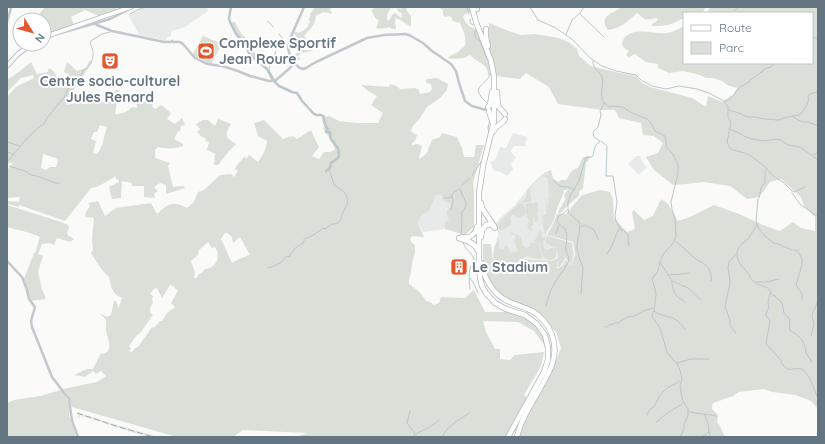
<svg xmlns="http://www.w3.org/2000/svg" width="825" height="444" font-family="Quicksand,sans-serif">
<rect width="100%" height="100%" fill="#fafaf8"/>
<g fill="#e8e9e9">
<polygon points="147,7 207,7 208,9 207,12 185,27 172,31 171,33 171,36 166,38 167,41 139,35 129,16 129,14"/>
<polygon points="513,133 527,137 525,146 514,146 510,151 516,158 511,163 513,169 511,172 507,176 501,172 494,171 490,162 495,160 500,147 506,148"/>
<polygon points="637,156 640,156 643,163 647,167 639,175 628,164"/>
<polygon points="551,170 553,178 556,184 564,191 557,208 554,220 548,231 546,235 572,243 574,254 572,264 570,265 566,259 565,259 562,264 559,268 557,267 558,259 557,257 552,261 525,258 519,260 520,268 493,260 494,248 498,236 498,232 495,225 500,218 515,205 517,202 536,180 544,173"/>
<polygon points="436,194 441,195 444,198 444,200 451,204 446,213 449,220 445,221 445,229 423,232 418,223 421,217 424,214 429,211"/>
<polygon points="78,412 104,421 159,437 147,437 81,416 80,418 77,417"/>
</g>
<g fill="#dadfd7" fill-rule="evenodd">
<polygon points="45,7 116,7 117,11 101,17 85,10 71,17 74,25 44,36 44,20 34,20"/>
<path d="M315 7H328L331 9 330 11 332 13 331 14 326 12 325 13 323 12 316 16C315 25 311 28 304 36L314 48 311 51 303 53 302 52 297 57 299 58 300 57V59L298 61 292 57C299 52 299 49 307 50L308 51 311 47C308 42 303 40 297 40L294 32H297L298 33 305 30 304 28 305 29 309 25 306 23 309 24 310 21 308 19 310 18V14Z"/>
<path d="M376 7H392L393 8V9L391 8 387 14V19L389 21 392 15 395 13 402 18V16L401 15 402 14 397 10 398 7 400 9 402 8V7H409L406 9 410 15 412 16H411V26C405 25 403 20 395 18L396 29H392L389 27C384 29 380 29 376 28L379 20 376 19 372 12V10Z"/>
<path d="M441 7H470L471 10 469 13 465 14 463 17C466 24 470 28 477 29L482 42 489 28V23L506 30 521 35 535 34 559 38 570 43 577 49 579 56 591 66 615 72 636 76 642 83 650 87 692 98 706 107 708 96 722 102 734 94 737 88 729 86 722 81 713 78H706L700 75 683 71 669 73 658 68V64L646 62 635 54 629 57 626 55 629 51 623 47 622 44C623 41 624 37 626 36 637 27 654 35 667 33 673 32 678 29 684 26V63H812V13H711L708 11 710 8V7H818V409L812 402 809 400 795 395 773 392 764 389 739 392 733 396 713 403 712 406V409L718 415 717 423 719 424 725 437H519L527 414 557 359 561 348 556 332 548 323 531 309 517 304 497 291 491 284 483 265V244H491L493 260 520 268 519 260 525 259 552 261 557 258 558 259 557 268H559L563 265 565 260H566L570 265 572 264 575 254 573 242 547 235 555 220 557 214H559L558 212 565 200 564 195 568 189 563 191 564 192 557 208 554 220 547 231 546 235 545 234 542 221 546 217 543 219 542 217 544 215H546L547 214 546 212V203L547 204 548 212V202L552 195 550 190 551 196 547 202H546L549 197 548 180 547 178 543 176 546 174 549 176V174L546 173C541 176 531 184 530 191 530 194 532 197 531 201L524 203 521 202C526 200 526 197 527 192L526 191C534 183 540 174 551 170L553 179 558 182 561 180H566C569 178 569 172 573 170 574 169 576 169 578 168L583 157 588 156 591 157 586 163 583 188 579 192V196L567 206 563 211 559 214H566L582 195 600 190 610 192 613 199 614 218 627 232 635 229 632 212 634 210 644 220 653 216 661 199 668 204 678 221 690 217 714 205 739 214 763 225 780 231 793 222 801 228 815 231V217L804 206 801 197 781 179 770 182 759 197 747 199 730 186 703 182 686 184 673 185 654 170 646 157 658 153 663 143 654 136 643 135 641 123 619 118 615 110H603L558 104 549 87 526 73 520 79 488 75C489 64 476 62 470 55L464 58 450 59 448 57 458 52 462 48 464 47C468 39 463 31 460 23L453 21 451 17 449 16 445 17 443 15V10L440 8Z"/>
<path d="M619 7H706L702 13H684V18C670 25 668 26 652 26V24L657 21 658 19 656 18C645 21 645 20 637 13 628 21 620 29 608 30 599 17 610 14 619 9Z"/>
<path d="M230 22H235C238 28 242 37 249 40L250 43V46L253 49 260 62 250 54 245 44 246 43H244L237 34Z"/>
<polygon points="203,36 222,44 211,64 209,64 196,57 193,55 194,52"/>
<path d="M90 60 92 62 80 81 66 100 67 105 84 101 85 104H87L88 101 97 103 112 101V94L114 93 115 90H119L115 114C123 114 127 112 132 107L137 108 136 100 143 97 153 105 152 107 156 109 161 105 171 113 167 119 175 124 182 118 185 125 181 126 180 131H178L174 139 183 144V146C174 149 167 149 157 147V149H155V158L170 163 168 166 173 187 184 186 185 188 166 194V185L160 183 154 187 158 192 154 193 155 198 144 197V186H132V183L122 181 121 198 112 199 109 187 119 182V180L116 179V176C108 181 99 187 91 188L65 221 19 205V207L8 204 7 203V201L19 202 20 197 7 198V170L13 163H7V97L16 87 34 78 33 75 21 78 7 92 8 79 20 71 31 62 37 74 48 72 49 68C55 71 57 75 57 82H68L70 79 67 77 68 74 64 72 67 62 77 71 86 68ZM100 125 107 127C103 137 104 146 97 154L93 153 96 141 91 139 94 132H97ZM43 154 56 158 58 161 56 167H50L46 170 41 168Z"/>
<path d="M437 78 448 84 447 90 440 98 427 107 420 118 413 126 411 131 413 133 417 135 415 141 412 143V145L417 144 422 146 421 151 419 157 420 159 426 154 428 151V149L432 140 440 137 442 133 457 137 462 148 464 157H474L476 145H484L473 182 474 192V227L465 235 445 229V221L449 220 446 213 451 204 443 200 444 198 441 195H436L429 211 424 214 421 217 418 223 424 237 412 236 410 239 412 243 415 245V252L412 263 411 273 409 279V284C416 289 422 293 426 301L430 302 434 305 439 303 441 297 465 298 474 290 485 312H510L526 318 535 324 543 335 547 347H545L542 342 534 331 518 322 483 321 486 332 495 349H500V359L510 360 515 355 544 352 541 366 524 395 528 398 507 437H295L307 433 243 430 233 437H177L72 407 69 396 63 389 97 382 102 379 106 376 101 371 96 374 93 371 85 377 74 375 87 369H93L101 353 103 354C113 350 109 342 107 335 105 330 106 324 106 319L101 315V314L107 317 111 315 114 301H116L118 307H119L122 298 116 295 112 289 109 277 102 270 91 253 93 249 92 240 94 218 85 217 86 212 90 206 88 203 98 201 105 216 116 208 151 203 157 214C168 204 172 200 187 208L194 202 198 192 204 190 220 175 231 174 234 177 238 171 235 169 237 165 245 156 246 159 249 155 258 162C263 155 266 150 267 141L258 136 254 123 264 120 283 139 288 137 293 136 297 139 311 130 314 137 319 147 312 156 319 159 324 152H330L335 150 333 144 323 128 325 126C323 123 322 119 324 115L327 117 329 116 339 121 358 123H378L383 113 371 105 377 96 368 91 361 85 389 87 390 84C394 85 397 86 400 89L415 88 419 90 420 94 430 92 432 89 431 84 426 83V80L428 79ZM225 233H227L232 237 233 243 240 237 250 255 239 259 232 263 221 239ZM208 242 212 248 215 247C219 253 219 261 213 266 208 270 205 267 202 273L199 274 196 278H194L195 273 191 261 198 255 199 250ZM170 285 173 286 178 291 171 303 175 307 174 308 167 313 162 321H160L154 328 152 327 138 347 135 348 132 352 129 351 131 349 129 346 137 335 140 333 153 315 150 313V309L153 302 152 300 153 296 150 294 154 289 157 288 162 298Z"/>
<path d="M218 119 231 124C224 136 225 137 236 144L229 151 218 165H214L215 154 214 153 207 150 209 142 205 141 206 138 202 137 197 132 200 129 196 124 203 120H208L215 126Z"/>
<path d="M532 202 533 204 535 202 538 203V212L536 215H538V221L534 222 535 216 533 219V225L531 226 532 231H531L527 227 529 221C526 216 526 210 525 204Z"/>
<polygon points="520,203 523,204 526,212 525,215 519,218 517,218 515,215 512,215 510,218 509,217 511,220 511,225 506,228 499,230 498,225 499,223 506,215 508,215 507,214"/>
<path d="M7 205 61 222 68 225 69 228 67 233 68 235 74 239 70 242 57 238 54 245 49 243 42 244 38 254 43 256 38 272 42 289 46 299 31 301C28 294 27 287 24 279L34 253H35L40 237C30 232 17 230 7 227V218H8Z"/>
<path d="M540 229 542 234V237L543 238H546L543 241 544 249 548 250 554 247 556 249C558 257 551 264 544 257 541 254 541 248 540 244L539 243 533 242 537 237Z"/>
<path d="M511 232 521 237 523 246 526 248 529 247 531 243H538L539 244 542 256V258L537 259 528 256 518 260 519 267 494 259C493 251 495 246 498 239L499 241V249H504V247L507 245 510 253 518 251 514 240 516 237 515 235 511 234Z"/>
<path d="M547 236 572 243 573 254 571 264H570L566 258H565L562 264 559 267H558C559 261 558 251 556 247L551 246 545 242Z"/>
<polygon points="61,390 67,399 69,407 69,416 76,437 7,437 7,403 14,400 40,396"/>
</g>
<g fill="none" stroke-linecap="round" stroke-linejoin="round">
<g stroke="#bbc7cb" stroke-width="1">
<polyline points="467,7 469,14"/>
<polyline points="530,7 538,20 556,28 573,40 590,58 602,66 616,71 636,75 641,80 652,86 666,89 679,86 697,89 709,93 724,101 728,107 728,117 731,123 727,142 730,148 733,150 745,153 751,156 764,166 772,175 784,183 791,190 794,192 805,187"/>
<polyline points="732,13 739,7"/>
<polyline points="130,14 137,10 147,7"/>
<polyline points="580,14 604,37"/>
<polyline points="470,19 470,23 473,25"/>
<polyline points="268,21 273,27"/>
<polyline points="475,31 475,37 480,41 487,58"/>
<polyline points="279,34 284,40 282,43"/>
<polyline points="566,35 572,20 580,13 584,7"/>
<polyline points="812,38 818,38"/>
<polyline points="277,49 282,45"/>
<polyline points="270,59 275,54 276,51"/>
<polyline points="270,61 269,70 274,79"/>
<path d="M593 61C592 69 600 71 602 77 605 85 598 94 604 103L600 111 601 115 598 127 593 132 594 137 600 141 599 143"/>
<path d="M725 101C732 100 733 95 737 90 740 87 745 84 749 82 751 78 758 76 761 72H762L764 69 771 67 774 63"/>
<path d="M486 102C468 85 487 87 491 72"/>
<polyline points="604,103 609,107 611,106 622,107 632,113 647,119 651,123 655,131 665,136 667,148 673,154 678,165 678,172"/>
<path d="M729 110 739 113 747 117H755L764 119 779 120 787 117 800 115C804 109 810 104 808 96L810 94 818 92"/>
<polyline points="793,117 802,122 808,122 816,125 818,125"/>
<path d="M43 125 44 124 47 118 65 96 69 87 73 85 82 74 83 70C93 66 96 52 90 44L91 41 102 34 110 32"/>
<polyline points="729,129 737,132 744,136 752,139 763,141 779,139 788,145 800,147 818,160"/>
<polyline points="489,134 488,128 490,119"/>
<polyline points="601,141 607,146"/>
<polyline points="7,142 20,146"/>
<polyline points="607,147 606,176 613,176 617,202 615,216 616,221 621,230 624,231 628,235 629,246"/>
<polyline points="7,152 10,153 14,155"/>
<polyline points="813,155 818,153"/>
<path d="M7 162 28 137C33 134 36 128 42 125"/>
<polyline points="9,166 25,171 31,175 37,176 55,183 60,183"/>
<polyline points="678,173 671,202 672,209 675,219 676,237 672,245 664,253 660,262 658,271 652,279 655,289 656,295 654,311 652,315 653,318 660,328 667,352 675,362 677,363 680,370 682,379 680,386 681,391 681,393 683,401 688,409 688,416 684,424 684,429 680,437"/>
<polyline points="472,176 482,160"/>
<path d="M554 180C559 188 560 186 568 187 570 188 573 189 575 189"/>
<polyline points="461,186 470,178"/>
<path d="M460 188V189L463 197 464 198C467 206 467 205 462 212 461 219 463 226 461 234"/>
<polyline points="792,193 800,204 818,217"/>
<polyline points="443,198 450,198 454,192 458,190"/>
<polyline points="759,198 761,188 765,183 765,172 767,169"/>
<polyline points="758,199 756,221 759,229 767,238 774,243 781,245 792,250"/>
<polyline points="451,210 453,201 452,196"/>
<path d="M757 224C755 230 751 233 748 239 733 249 734 258 746 271 750 275 751 281 756 283 766 289 767 284 772 295L775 296 782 303 784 313 790 320C790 323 789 327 790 330 792 332 796 334 798 336 803 339 806 348 806 353L812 362"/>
<polyline points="581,227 584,225 589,227 594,230 598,239"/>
<polyline points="556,234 559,225"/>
<path d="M675 241C684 247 691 256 699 261 703 263 707 265 709 269 711 273 712 277 711 281"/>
<path d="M463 242C464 248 472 253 474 259 468 268 469 279 470 289"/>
<polyline points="794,250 798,251"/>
<path d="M799 253 802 259V265L796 285C799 290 803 293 802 299"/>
<path d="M607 254C613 247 615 235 620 227"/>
<polyline points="736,254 729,262 728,267 730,283 725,307 730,320 730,326 736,333"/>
<polyline points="660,262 672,281 688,288 701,300"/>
<path d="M268 268 274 266 282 262 283 260 288 256 290 257V254L292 253 294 249 304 242V239C311 237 317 233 323 228L325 229 332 224C341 225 341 218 343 212 346 206 349 205 347 197 345 191 338 188 334 185L333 181 329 169"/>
<path d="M668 275C675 274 682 275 689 273"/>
<polyline points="470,278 473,282 478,293"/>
<path d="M672 282C672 288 675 295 679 298 681 299 683 300 685 302"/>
<polyline points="756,282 766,282 779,279"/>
<path d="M770 293C769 298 767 302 769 307L767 311 766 316 769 319 770 321 766 344C772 349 775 355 781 360 782 365 781 361 783 365 790 374 794 366 801 369 809 372 815 391 818 399"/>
<path d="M581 294 583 267 580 260 577 249V243L579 235 580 223 569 213 568 210V203L570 196 579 181 584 163 586 158 588 157H592C595 153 593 146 598 143"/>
<path d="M546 306C548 300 549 294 552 288 555 281 561 274 565 268 566 265 569 262 569 259 569 256 566 253 566 250 565 243 569 236 565 229 563 226 557 224 557 220 557 215 565 214 567 210"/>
<path d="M654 311C659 315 663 315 669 317 676 318 681 324 685 329"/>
<polyline points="605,327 607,327 610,324 612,325 614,323 618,323 627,317 634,316 639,314 643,311 653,308"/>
<polyline points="811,336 814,324 812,316 813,312 818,301"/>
<polyline points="677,363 691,359 709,359"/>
<polyline points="410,411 407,423 415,434"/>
<path d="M688 411C697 415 706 413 716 416"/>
<polyline points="647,415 650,409 654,407 660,395 667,388 677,383 680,380"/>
<path d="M656 423C660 419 664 415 669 412 674 408 680 407 684 402"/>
<polyline points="709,432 711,437"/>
<polyline points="7,436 8,437"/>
<path d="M412 437C416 433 420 432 424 430 430 427 435 424 439 420"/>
<path d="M442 437C450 423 457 422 469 413"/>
<path d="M701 437C703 436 706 435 708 433 711 429 706 419 705 415"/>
</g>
<path stroke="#bbc7cb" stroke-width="2.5" d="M231 7 229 18 230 22 236 34 244 43 250 55 267 69 273 80 279 86 292 92 297 93 302 101 314 114 317 115H321L323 116C325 122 323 124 328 129L326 132H329L330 133 331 139 338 148 339 155 338 158 331 163 330 168 326 171"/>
<g stroke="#b5babe" stroke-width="5.5">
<g id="major">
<polyline points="44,37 131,7"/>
<polyline points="7,66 17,55 31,44"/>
</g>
</g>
<g stroke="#b4b9bd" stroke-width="6">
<g id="highway">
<polyline points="472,7 476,22 491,61 494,77 494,121 483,166 479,193 479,259 480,278 482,286 486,293 495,303 506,309 525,315 537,324 545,335 548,348 548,360 544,372 508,437"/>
<polyline points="476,7 477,9"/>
<polyline points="486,29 486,38 488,46"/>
<polyline points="497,92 498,106 505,114"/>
<polyline points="488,107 490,105 492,92"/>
<polyline points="489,111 492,121"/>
<path d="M493 132C497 123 502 126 505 119"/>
<polyline points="481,203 482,208 494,226"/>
<path d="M462 237C469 239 476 234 477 227"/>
<polyline points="481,237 482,230 486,225 491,224 495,228"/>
<path d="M459 238C466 240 476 243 478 251"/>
<path d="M481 263C484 276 489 288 501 297 510 304 522 306 532 311 551 322 559 344 552 365 542 390 523 411 517 437"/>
</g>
</g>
<g stroke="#c3c8cc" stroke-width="2.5">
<polyline points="304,7 290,39 288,47 289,52 291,59 294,63 300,68 303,69 306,68 316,62 367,38 384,35 406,34 411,36 423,43 432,51 451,64 456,71 459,83 465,101 472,106 486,110"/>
<polyline points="7,22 11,8 10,7"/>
<polyline points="95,23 97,25 112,31 164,42 170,42 172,41 173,42 180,42 183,44 195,58 207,64 222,66 238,71 250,76 269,81 276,80 289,69 294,63"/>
<polyline points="44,40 54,35 110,19 126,11 126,9"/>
<polyline points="24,51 37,44"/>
<polyline points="7,261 22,277 26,287 29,299 35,307 31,321 32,327 52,377 69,399 72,421 78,437"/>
</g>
<use href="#major" stroke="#fff" stroke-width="3.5"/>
<use href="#highway" stroke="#fff" stroke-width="4.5"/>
<polyline stroke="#a2aab0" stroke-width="1" stroke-dasharray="6 3" stroke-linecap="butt" points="77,413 119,427 154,437"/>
</g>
<defs>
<g id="stadium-square" transform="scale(0.9)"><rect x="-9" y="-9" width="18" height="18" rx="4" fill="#e4572e" stroke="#fff"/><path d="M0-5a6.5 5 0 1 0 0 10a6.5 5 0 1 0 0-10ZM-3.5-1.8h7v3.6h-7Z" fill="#fff"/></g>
<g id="theatre-square" transform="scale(0.9)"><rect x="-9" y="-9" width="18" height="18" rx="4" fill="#e4572e" stroke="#fff"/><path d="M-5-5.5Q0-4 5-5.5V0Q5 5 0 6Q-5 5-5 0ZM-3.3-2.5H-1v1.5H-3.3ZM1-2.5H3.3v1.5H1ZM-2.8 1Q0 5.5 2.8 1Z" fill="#fff"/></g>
<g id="building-square" transform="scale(0.9)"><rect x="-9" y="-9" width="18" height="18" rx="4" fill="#e4572e" stroke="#fff"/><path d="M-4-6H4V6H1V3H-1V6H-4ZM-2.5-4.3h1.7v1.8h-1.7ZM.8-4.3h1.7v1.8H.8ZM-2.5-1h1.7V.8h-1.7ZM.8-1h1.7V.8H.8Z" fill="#fff"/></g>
</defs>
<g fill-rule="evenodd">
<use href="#stadium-square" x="206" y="51"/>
<use href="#theatre-square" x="110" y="61"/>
<use href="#building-square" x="459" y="267"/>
</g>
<g text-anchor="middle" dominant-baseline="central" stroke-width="4" stroke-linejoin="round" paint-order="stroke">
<g font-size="14" font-weight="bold" fill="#657683" stroke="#fff" text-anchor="start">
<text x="219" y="43">Complexe Sportif<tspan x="219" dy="16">Jean Roure</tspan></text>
<text x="110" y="81" text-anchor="middle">Centre socio-culturel<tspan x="110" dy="16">Jules Renard</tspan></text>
<text x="472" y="267">Le Stadium</text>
</g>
</g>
<rect width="825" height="444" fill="none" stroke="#657683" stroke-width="16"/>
<rect x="683" y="12" width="130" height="52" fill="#ffffff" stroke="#c1c8cd"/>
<rect x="691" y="25" width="20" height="6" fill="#ffffff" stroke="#c1c8cd"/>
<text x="719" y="32" font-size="12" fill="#657683">Route</text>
<rect x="691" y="42" width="20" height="12" fill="#dadfd7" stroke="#c1c8cd"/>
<text x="719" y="52" font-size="12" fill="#657683">Parc</text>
<g transform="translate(32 32) rotate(127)"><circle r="19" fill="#ffffff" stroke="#c1c8cd"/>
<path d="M0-3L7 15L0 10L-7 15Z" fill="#e4572e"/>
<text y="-6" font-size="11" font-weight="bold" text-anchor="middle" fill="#657683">N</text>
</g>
</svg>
